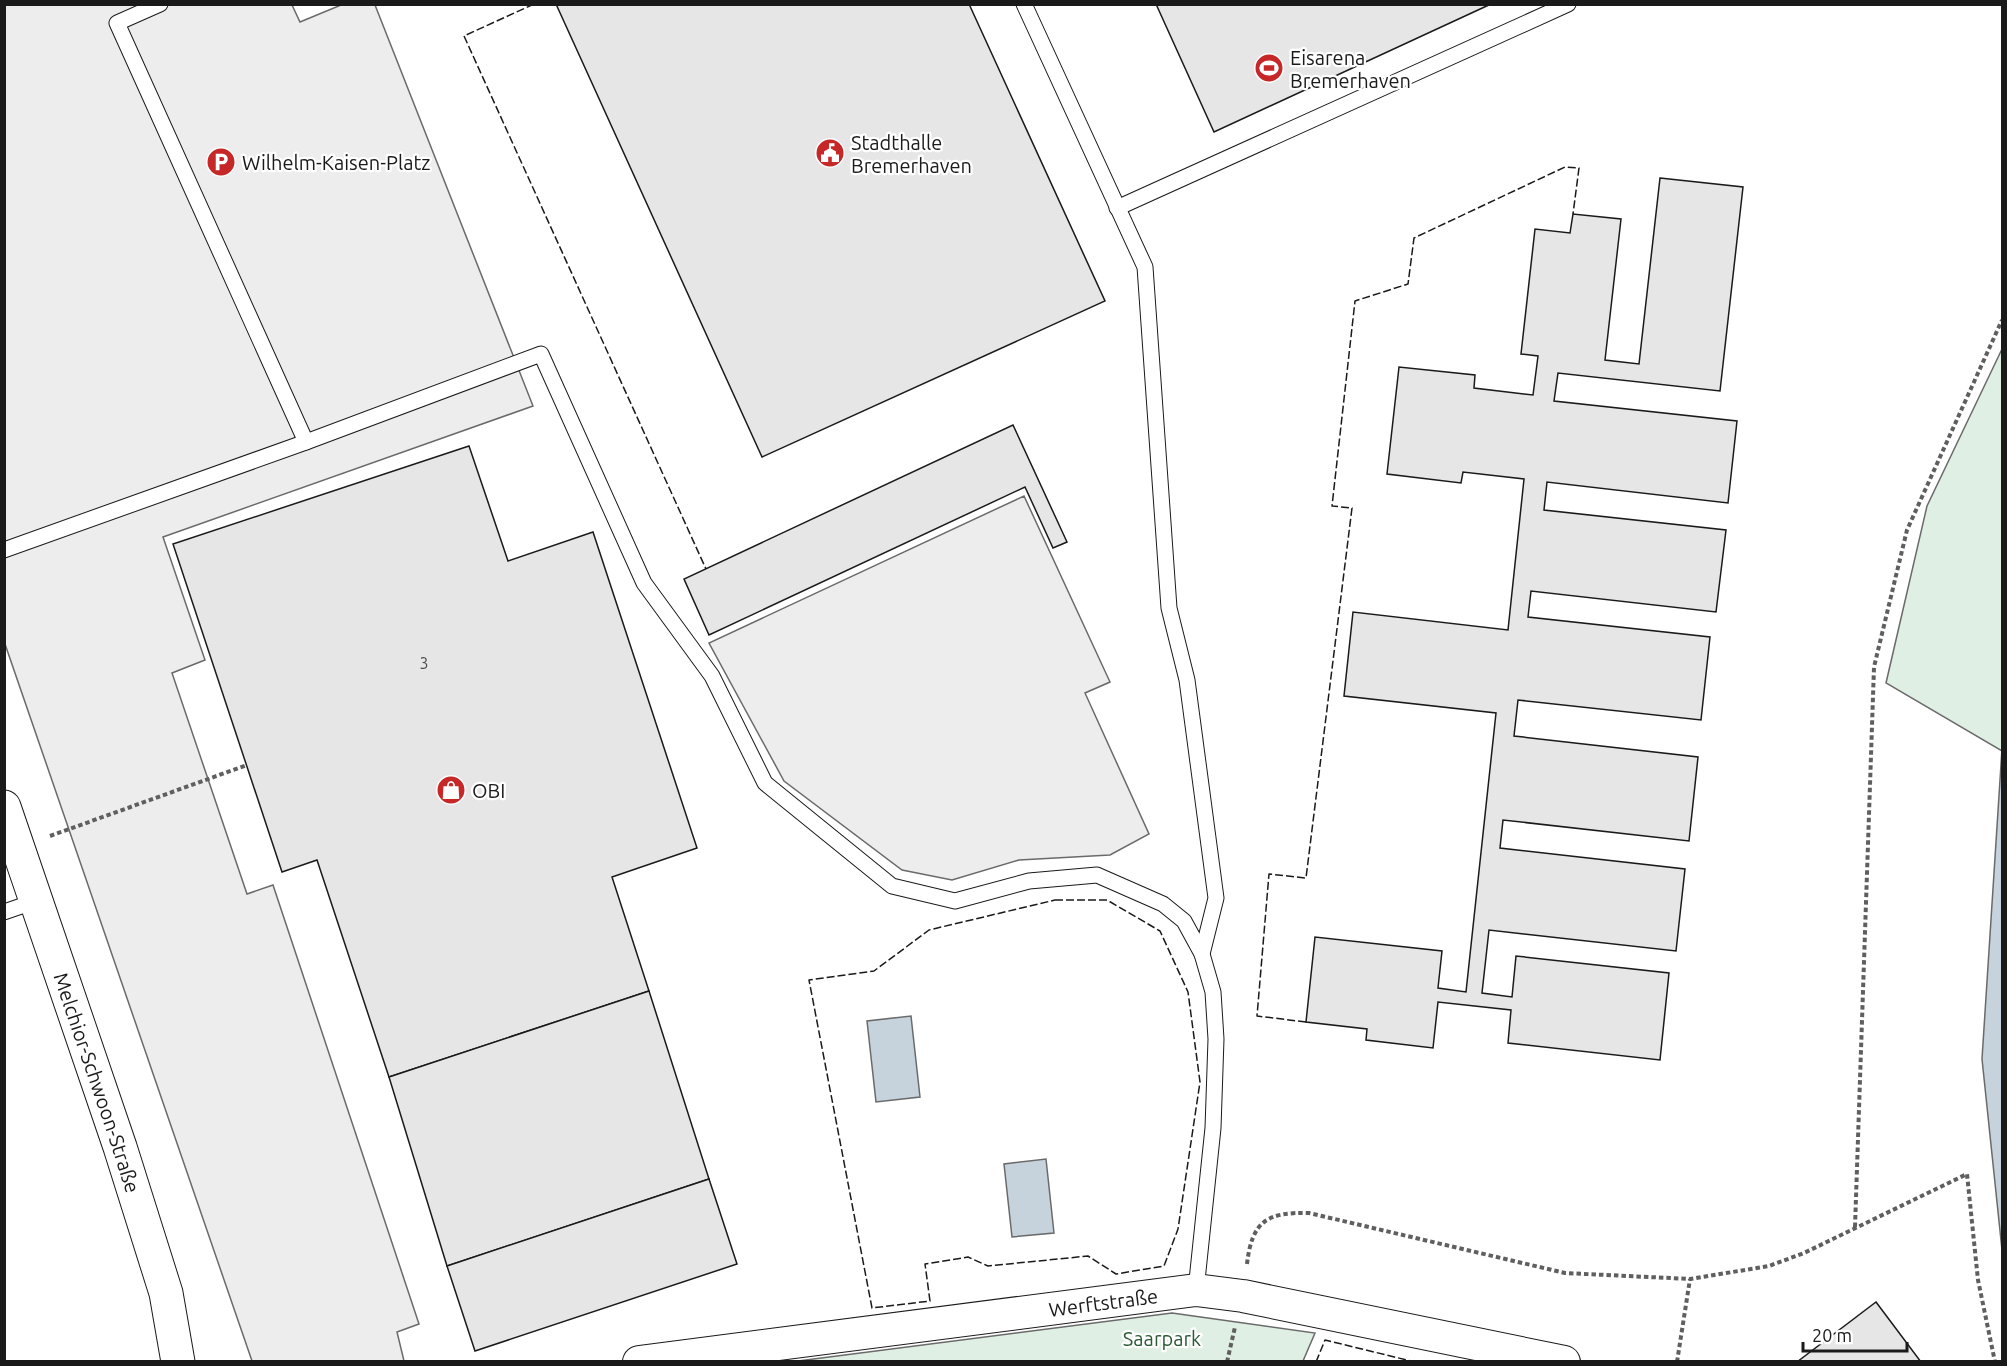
<svg xmlns="http://www.w3.org/2000/svg" width="2007" height="1366" font-family="Ubuntu,sans-serif">
<rect width="100%" height="100%" fill="#fff"/>
<g fill="#e0efe3" stroke="#6a6a6a" stroke-width="1.5">
<polygon points="2002,349 2002,751 1886,683 1927,506"/>
<polygon points="1172,1313 1315,1333 1303,1361 798,1361"/>
</g>
<g fill="#ededed" stroke="#6a6a6a" stroke-width="1.5">
<polygon points="4,5 292,5 300,22 341,5 375,5 533,406 163,537 205,660 172,673 247,894 273,885 419,1324 397,1332 404,1361 252,1361 5,644"/>
<polygon points="1024,496 1110,682 1085,693 1149,834 1110,855 1019,860 952,880 902,870 784,781 709,643"/>
</g>
<g fill="#c6d2dc" stroke="#6a6a6a" stroke-width="1.5">
<polygon points="2002,749 2002,1250 1982,1059"/>
<polygon points="911,1016 920,1097 876,1102 867,1021"/>
<polygon points="1046,1159 1054,1233 1012,1237 1004,1164"/>
</g>
<g fill="#e6e6e6" stroke="#1a1a1a" stroke-width="1.5">
<polygon points="556,4 969,4 1105,301 762,457"/>
<polygon points="1156,4 1491,4 1214,132"/>
<polygon points="1660,178 1743,187 1720,391 1558,373 1554,401 1737,421 1728,503 1547,482 1544,510 1726,530 1716,612 1531,591 1528,617 1710,637 1701,720 1518,700 1514,736 1698,757 1689,841 1503,820 1500,848 1685,869 1676,951 1489,930 1482,993 1512,997 1516,956 1669,973 1660,1060 1508,1043 1511,1010 1438,1002 1433,1048 1366,1040 1367,1029 1306,1022 1315,937 1442,951 1438,988 1466,992 1496,713 1344,696 1353,612 1508,630 1524,479 1463,472 1461,483 1387,474 1399,367 1475,375 1474,388 1533,395 1538,356 1521,354 1535,229 1570,233 1573,214 1621,219 1605,360 1639,364"/>
<polygon points="1013,425 1067,542 1053,548 1025,487 709,635 684,579"/>
<polygon points="469,446 508,561 593,532 697,848 612,877 649,991 389,1077 317,860 282,872 173,544"/>
<polygon points="649,991 709,1179 447,1266 389,1077"/>
<polygon points="709,1179 737,1264 475,1351 447,1266"/>
<polygon points="1876,1302 1921,1362 1797,1362"/>
</g>
<g fill="none" stroke-linecap="round" stroke-linejoin="round">
<g stroke="#1a1a1a" stroke-width="17">
<g id="service">
<polyline points="160,4 117,23 306,442"/>
<polyline points="1024,4 1145,267 1169,608 1187,680 1216,898 1202,954"/>
<polyline points="1117,208 1568,4"/>
<polyline points="4,550 306,442 541,354 644,583 712,676 765,783 892,886 955,901 1029,881 1097,875 1163,904 1184,921 1202,954 1213,992 1216,1039 1213,1128 1196,1290"/>
<polyline points="4,912 36,901"/>
</g>
</g>
<g stroke="#1a1a1a" stroke-width="34">
<g id="minor">
<path id="s1" d="M639 1362 1196 1290 1243 1296 1564 1362"/>
</g>
</g>
<g stroke="#1a1a1a" stroke-width="35">
<g id="secondary">
<path id="s2" d="M4 807 120 1147 166 1293 178 1362"/>
</g>
</g>
<g stroke="#5f5f5f" stroke-width="4" stroke-dasharray="4.5 3" stroke-linecap="butt">
<polyline points="50,836 247,765"/>
<polyline points="1855,1227 1874,667 1907,530 2002,320"/>
<path d="M1247 1264C1252 1221 1267 1212 1309 1213L1565 1273 1690 1279 1769 1266 1804 1253 1967 1174 1978 1280 1995 1362"/>
<polyline points="1227,1362 1235,1327"/>
<polyline points="1677,1362 1690,1279"/>
</g>
<use href="#service" stroke="#fff" stroke-width="15"/>
<use href="#minor" stroke="#fff" stroke-width="32"/>
<use href="#secondary" stroke="#fff" stroke-width="33"/>
<g stroke="#1a1a1a" stroke-width="1.5" stroke-dasharray="8 3" stroke-linecap="butt">
<polyline points="534,4 464,36 706,569"/>
<polygon points="1055,900 1107,900 1160,931 1188,992 1200,1082 1178,1229 1164,1266 1116,1274 1088,1256 988,1266 968,1257 925,1264 930,1301 872,1308 809,980 874,971 929,930"/>
<polyline points="1306,1022 1257,1016 1269,874 1306,878 1352,508 1332,506 1355,301 1408,284 1414,238 1565,167 1579,168 1573,214"/>
<polyline points="1316,1362 1325,1340 1415,1362"/>
</g>
</g>
<defs>
<g id="stadium-disc" transform="scale(1.5)"><circle r="9.5" fill="#c62828" stroke="#fff"/><path d="M0-5a6.5 5 0 1 0 0 10a6.5 5 0 1 0 0-10ZM-3.5-1.8h7v3.6h-7Z" fill="#fff"/></g>
<g id="civic-disc" transform="scale(1.5)"><circle r="9.5" fill="#c62828" stroke="#fff"/><path d="M-.6-6.5H3V-4.5H.6V-3L4-1V1h2V6H-6V1h2V-1L-.6-3ZM-1.2 2.5V6h2.4V2.5Z" fill="#fff"/></g>
<g id="parking-disc" transform="scale(1.5)"><circle r="9.5" fill="#c62828" stroke="#fff"/><path d="M-3.5-5.5H1a3.5 3.5 0 0 1 0 7H-1V5.5H-3.5ZM-1-3.4V-.6H.8a1.4 1.4 0 0 0 0-2.8Z" fill="#fff"/></g>
<g id="shop-disc" transform="scale(1.5)"><circle r="9.5" fill="#c62828" stroke="#fff"/><path d="M-5-2.5h2.3a2.7 3.5 0 0 1 5.4 0H5L5.5 6h-11ZM-1.5-2.5h3a1.5 2.3 0 0 0-3 0Z" fill="#fff"/></g>
</defs>
<g fill-rule="evenodd">
<use href="#stadium-disc" x="1269" y="68"/>
<use href="#civic-disc" x="830" y="153"/>
<use href="#parking-disc" x="221" y="162"/>
<use href="#shop-disc" x="451" y="790"/>
</g>
<g text-anchor="middle" dominant-baseline="central" stroke-width="4.5" stroke-linejoin="round" paint-order="stroke">
<g font-size="16" fill="#4d4d4d">
<text x="424" y="663">3</text>
</g>
<g font-size="20" fill="#1a1a1a" stroke="#fff" text-anchor="start">
<text x="1290" y="57">Eisarena<tspan x="1290" dy="23">Bremerhaven</tspan></text>
<text x="851" y="142">Stadthalle<tspan x="851" dy="23">Bremerhaven</tspan></text>
<text x="242" y="162">Wilhelm-Kaisen-Platz</text>
<text x="472" y="790">OBI</text>
</g>
<g font-size="20" fill="#1a1a1a" stroke="#fff">
<text stroke="none"><textPath href="#s2" startOffset="291">Melchior-Schwoon-Straße</textPath></text>
<text stroke="none"><textPath href="#s1" startOffset="468">Werftstraße</textPath></text>
</g>
<g font-size="20" fill="#2b5a34" stroke="#fff">
<text x="1162" y="1338">Saarpark</text>
</g>
</g>
<rect width="2007" height="1366" fill="none" stroke="#1a1a1a" stroke-width="12"/>
<path d="M1803 1342v9h104v-9" fill="none" stroke="#1a1a1a" stroke-width="3"/>
<text x="1812" y="1342" font-size="18" fill="#1a1a1a" stroke="#ffffff" stroke-width="4.5" paint-order="stroke">20 m</text>
</svg>
